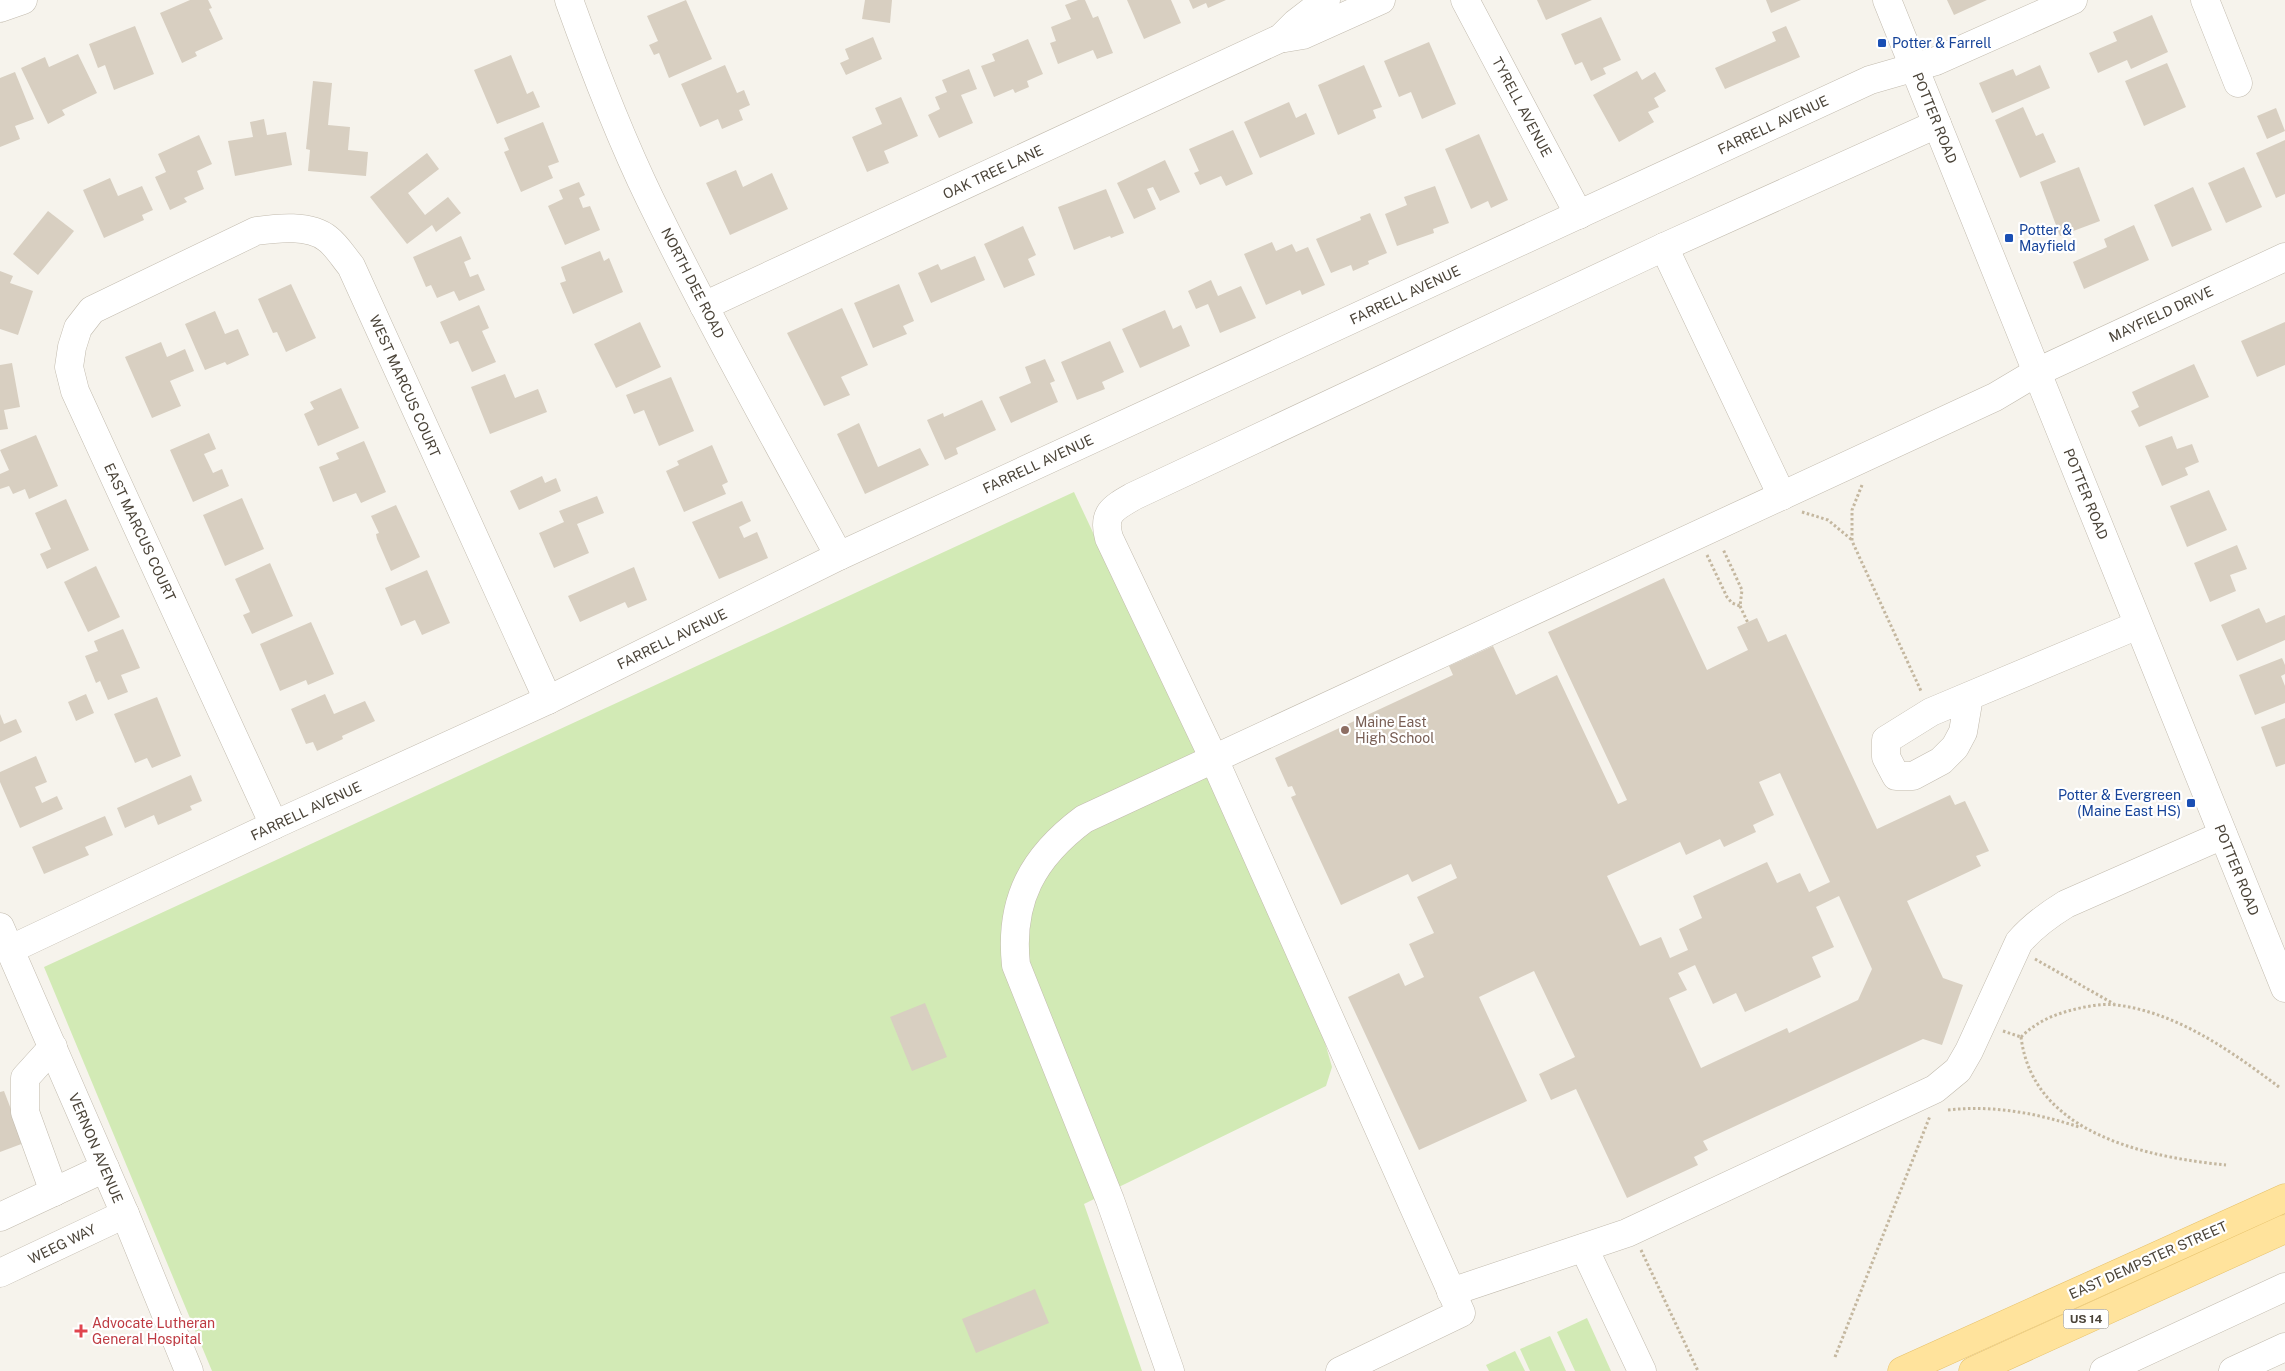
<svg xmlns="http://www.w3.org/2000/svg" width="2285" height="1371" font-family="'Public Sans',sans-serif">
<rect width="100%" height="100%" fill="#f6f3ec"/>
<g fill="#d2eab5">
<polygon points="1074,492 1299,972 1324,1039 1332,1067 1326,1086 1084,1204 1142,1371 212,1371 44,967"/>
<polygon points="1587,1318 1611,1371 1575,1371 1557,1332"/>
<polygon points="1550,1336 1566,1371 1530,1371 1520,1349"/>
<polygon points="1515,1351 1525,1371 1489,1371 1486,1365"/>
</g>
<g fill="#d8cfc1" fill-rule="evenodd">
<polygon points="190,0 208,0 212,8 209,9 223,39 195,52 197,56 182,63 160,13"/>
<polygon points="686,0 712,59 669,78 659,53 654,55 649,45 658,41 647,16"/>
<polygon points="865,0 892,0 890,23 862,19"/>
<polygon points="1078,0 1085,0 1093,18 1098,16 1113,53 1097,59 1093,50 1058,64 1050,43 1056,41 1051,27 1071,19 1065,5"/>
<polygon points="1127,0 1171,0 1181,23 1144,39"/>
<polygon points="1189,0 1226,0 1208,8 1206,3 1193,9"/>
<polygon points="1537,0 1592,0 1546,20"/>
<polygon points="1766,0 1801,0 1771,13"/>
<polygon points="1947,0 1987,0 1954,15"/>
<polygon points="2152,15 2168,52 2131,69 2127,60 2098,73 2089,53 2117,41 2113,32"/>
<polygon points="1601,17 1621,60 1603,68 1606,74 1591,81 1582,62 1575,65 1561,34"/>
<polygon points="135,26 154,74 114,90 105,65 98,68 89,44"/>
<polygon points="1786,26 1800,57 1725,89 1715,68 1776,41 1772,32"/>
<polygon points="873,37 882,59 846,75 840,63 849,59 845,49"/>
<polygon points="1028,39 1043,74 1027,81 1029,87 1015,93 1013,89 994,97 981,66 995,61 992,54"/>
<polygon points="1429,42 1456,104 1422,119 1411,92 1399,97 1384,61"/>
<polygon points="78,54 97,93 62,110 65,115 48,124 21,68 45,57 49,67"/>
<polygon points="511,55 527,94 533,91 540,107 497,124 474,70"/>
<polygon points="2167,63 2186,107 2144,126 2125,81"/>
<polygon points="725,65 737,93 744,90 750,105 739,110 743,120 722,129 718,119 700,127 681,84"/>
<polygon points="1364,65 1382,107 1373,110 1376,118 1338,135 1318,85"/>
<polygon points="2040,65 2050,88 1992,113 1979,83 2013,69 2016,76"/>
<polygon points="969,69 977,89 961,95 973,123 939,138 928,115 940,109 935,97 947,92 942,80"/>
<polygon points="1637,71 1642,80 1655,72 1666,91 1654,98 1659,107 1648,112 1654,122 1619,142 1593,95"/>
<polygon points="15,72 34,119 15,126 20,139 0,147 0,78"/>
<polygon points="313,81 332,83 328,125 350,127 348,150 368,152 366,176 308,171 310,150 306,149"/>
<polygon points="901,97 918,136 884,151 889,163 867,172 852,137 882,124 875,108"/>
<polygon points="1289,102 1296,118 1306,113 1315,134 1260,158 1244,122"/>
<polygon points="2023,107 2036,136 2043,133 2056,162 2020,178 1995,120"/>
<polygon points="2276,108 2285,131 2267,139 2257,116"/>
<polygon points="264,119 267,135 286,132 292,165 235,176 228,141 253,137 250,122"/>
<polygon points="543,122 559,162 548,166 553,178 521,192 504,152 509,150 504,138"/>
<polygon points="1233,130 1253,174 1226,186 1221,176 1200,185 1194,173 1199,171 1189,149"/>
<polygon points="1479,134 1508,200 1491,208 1488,201 1471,209 1445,149"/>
<polygon points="199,135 212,164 197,171 204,189 184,198 187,202 170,210 155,177 166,172 158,154"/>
<polygon points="2285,140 2285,194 2276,198 2256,153"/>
<polygon points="427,153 439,169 408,193 425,215 448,197 461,213 436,232 432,225 407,244 370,197"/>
<polygon points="1165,160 1180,192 1160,201 1153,187 1147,189 1156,209 1134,219 1117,183"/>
<polygon points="2079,167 2100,221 2060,236 2040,182"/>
<polygon points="2244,167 2262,207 2226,223 2208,183"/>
<polygon points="736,170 743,187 772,173 788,209 730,235 706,183"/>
<polygon points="110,178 118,196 142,186 153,210 142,215 144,220 104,238 83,190"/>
<polygon points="579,182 585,195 579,198 583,208 590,206 600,230 565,245 548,206 563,199 559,190"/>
<polygon points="1435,186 1449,223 1433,229 1434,233 1397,246 1385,214 1407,205 1404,197"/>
<polygon points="2193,187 2212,230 2172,247 2154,205"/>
<polygon points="1106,189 1124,233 1111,238 1110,236 1074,250 1058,207"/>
<polygon points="48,211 74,231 38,275 13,254"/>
<polygon points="1370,213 1387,253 1368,261 1369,264 1353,271 1351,265 1331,273 1316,239 1361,220 1360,217"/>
<polygon points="2134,225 2149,260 2084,289 2073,262 2107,247 2104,239"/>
<polygon points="1023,226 1036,255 1028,259 1035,275 1004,288 984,244"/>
<polygon points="461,236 471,259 464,262 470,277 478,274 485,290 459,301 454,291 437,298 431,285 426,287 413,257"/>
<polygon points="1272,242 1276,251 1292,244 1296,252 1308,247 1325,285 1302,295 1300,290 1266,305 1244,254"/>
<polygon points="600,251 604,261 609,258 623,292 573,314 560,283 566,281 561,267"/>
<polygon points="975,256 985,280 931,303 918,273 938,264 941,270"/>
<polygon points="0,271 13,276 10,283 33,291 18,335 0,329"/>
<polygon points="1211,280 1218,296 1241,286 1256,318 1220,333 1208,304 1196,309 1188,291"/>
<polygon points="291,284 316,338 286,352 277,332 273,333 258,299"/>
<polygon points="899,284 914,321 903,326 907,334 873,348 854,303"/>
<polygon points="479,305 489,328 482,331 496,362 472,372 458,341 450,344 440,322"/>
<polygon points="842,308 868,365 841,377 850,395 824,406 787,333"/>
<polygon points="1165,310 1173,329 1181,325 1190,346 1140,368 1122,329"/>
<polygon points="215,311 225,334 238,329 249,355 227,365 225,362 205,370 185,324"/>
<polygon points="640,322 661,367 616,388 594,344"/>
<polygon points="2285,322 2285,365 2257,377 2241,341"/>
<polygon points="1110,341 1124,372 1102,382 1105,389 1077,400 1061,362"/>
<polygon points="161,342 167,357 185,349 194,371 170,381 181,406 152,418 125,357"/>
<polygon points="1045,359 1055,381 1050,383 1058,402 1011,423 999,397 1031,383 1025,367"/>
<polygon points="12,363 20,407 4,410 8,429 0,430 0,365"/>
<polygon points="2194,364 2209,397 2139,427 2131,411 2139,407 2132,392"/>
<polygon points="505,374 515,398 538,389 547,412 490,434 471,387"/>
<polygon points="671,377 694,431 659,446 644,410 634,414 626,395"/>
<polygon points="341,388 359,428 318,446 304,414 314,409 310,402"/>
<polygon points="982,400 996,430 956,448 958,454 945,460 927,420 943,413 944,417"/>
<polygon points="859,423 878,467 920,448 929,465 865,494 837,434"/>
<polygon points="209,433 216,449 204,454 213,473 222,469 229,486 193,502 170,450"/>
<polygon points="36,435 58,486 29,499 25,489 13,494 9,486 0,489 0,474 9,470 0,450"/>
<polygon points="2172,436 2177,449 2192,444 2199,462 2185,468 2188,475 2162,486 2145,446"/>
<polygon points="364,441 386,492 361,503 356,493 333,502 319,467 339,459 336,453"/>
<polygon points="712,445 728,482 722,485 726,494 684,512 666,471 679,465 677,461"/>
<polygon points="542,476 545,483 556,478 561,491 519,510 510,491"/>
<polygon points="2209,490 2227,530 2187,547 2170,506"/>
<polygon points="597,496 604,513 577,524 589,553 554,568 539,533 564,522 559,511"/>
<polygon points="242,498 264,549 225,566 203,515"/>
<polygon points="66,499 89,550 47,569 40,554 51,549 35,513"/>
<polygon points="742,501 751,521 739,527 744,538 757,532 768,558 719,579 692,522"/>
<polygon points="396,505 420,557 391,571 377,539 376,534 379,533 371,516"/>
<polygon points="2237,545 2247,569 2230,575 2236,591 2210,602 2194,563"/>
<polygon points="270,563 293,616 252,634 243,615 250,612 235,579"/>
<polygon points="96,566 120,617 88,632 64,582"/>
<polygon points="634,567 647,600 628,608 625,602 580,622 568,596"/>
<polygon points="427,570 450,623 422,635 415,620 401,626 385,588"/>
<path d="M1664 578 1707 670 1748 650 1737 627 1757 618 1768 642 1786 634 1877 829 1950 795 1955 805 1965 801 1989 851 1976 856 1981 866 1907 901 1943 978 1963 985 1942 1045 1923 1039 1703 1141 1708 1150 1694 1157 1698 1165 1627 1198 1576 1089 1551 1100 1539 1074 1575 1057 1534 971 1479 997 1527 1101 1419 1150 1348 997 1399 973 1405 986 1424 977 1409 944 1434 933 1417 897 1457 878 1451 864 1412 882 1408 874 1341 905 1291 797 1296 795 1292 786 1288 787 1275 758 1453 675 1449 666 1493 646 1516 695 1557 675 1618 804 1627 800 1548 632ZM1780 773 1830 882 1809 892 1800 873 1777 883 1767 862 1693 896 1702 918 1679 929 1688 950 1670 958 1661 937 1640 946 1607 876 1680 842 1686 855 1720 839 1724 847 1756 832 1753 825 1774 815 1759 782ZM1839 896 1872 969 1858 1000 1789 1033 1787 1028 1701 1068 1669 998 1687 990 1678 973 1695 965 1713 1004 1736 993 1745 1012 1821 977 1812 957 1834 947 1816 907Z"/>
<polygon points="2259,608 2266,623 2285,615 2285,640 2237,661 2221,625"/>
<polygon points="311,622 334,674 308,685 306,680 280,691 260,644"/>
<polygon points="123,629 140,668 121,675 128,692 108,700 100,681 96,683 85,656 98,651 94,641"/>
<polygon points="2282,658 2285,665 2285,674 2281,676 2285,686 2285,703 2255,715 2239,675"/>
<polygon points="86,694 94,713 76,721 68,702"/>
<polygon points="325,694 334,714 365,701 375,721 342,736 343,739 317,751 313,742 306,744 291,709"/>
<polygon points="157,697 181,756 152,768 147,758 135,763 114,714"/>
<polygon points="0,714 4,724 16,719 22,732 0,742"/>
<polygon points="2285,718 2285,764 2276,767 2261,727"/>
<polygon points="36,756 47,782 35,787 42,803 57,796 63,809 20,828 0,782 0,772"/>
<polygon points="191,775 202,801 190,806 192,810 158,825 154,815 125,828 117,808"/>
<polygon points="105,816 113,835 85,847 89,855 44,874 32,847"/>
<polygon points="925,1003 947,1057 912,1071 890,1017"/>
<polygon points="4,1091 24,1143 0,1152 0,1092"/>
<polygon points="1035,1289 1049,1323 976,1353 962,1319"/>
</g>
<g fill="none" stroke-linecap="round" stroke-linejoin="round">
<g stroke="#c2bbae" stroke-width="29">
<g id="minor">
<path d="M569 0C593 67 619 135 650 199 709 320 775 438 839 556"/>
<polyline points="1465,0 1579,215"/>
<polyline points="1887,0 2285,988"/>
<polyline points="2205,0 2238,83"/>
<polyline points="0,8 23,0"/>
<polyline points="1285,38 1303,35 1381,0"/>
<polyline points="1664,247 1782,496"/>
<polyline points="704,306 1281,38 1296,23 1326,0"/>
<polyline points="1969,697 1963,732 1955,747 1941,761 1913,776 1896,776 1886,757 1886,740 1931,712 2138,625"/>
<path d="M274 825 75 391 69 367 72 347 78 328 92 310 256 231C277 228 310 224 328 239 337 246 344 258 351 266L548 700"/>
<polyline points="0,927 125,1214 189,1371"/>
<polyline points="11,949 274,825 548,700 839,556 1870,80 1936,61 2073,0"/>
<polyline points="53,1047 25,1078 25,1112 54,1192"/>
<polyline points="0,1217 105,1168"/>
<polyline points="1584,1248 1642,1371"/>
<polyline points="0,1273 125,1214"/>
<path d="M1451 1292 1627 1233 1935 1089 1958 1070 1969 1051 2019 942C2033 926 2048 915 2066 904L2223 835"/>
<path d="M1170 1371 1110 1200 1016 965C1009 900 1033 857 1084 819L1995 397 2037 372 2285 257"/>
<path d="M1340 1371 1461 1313 1214 759 1109 538C1102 513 1113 508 1134 496L1664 247 1937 124"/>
<polyline points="2104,1371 2285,1287"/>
<polyline points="2233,1371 2285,1347"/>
</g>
</g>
<g stroke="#e6c16a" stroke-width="29">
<g id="major">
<polyline points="1902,1371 2285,1198"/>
<polyline points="1973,1371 2285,1229"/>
</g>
</g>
<g stroke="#c4b79f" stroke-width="3" stroke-dasharray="2.5 2.5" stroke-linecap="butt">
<polyline points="1862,485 1852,510 1852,541 1921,691"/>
<polyline points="1802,512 1828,520 1852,540"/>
<polyline points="1707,555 1727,597 1732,603 1740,606 1742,590 1723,549"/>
<polyline points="1740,606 1748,623"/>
<polyline points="2035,959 2114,1004"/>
<polyline points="2003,1031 2021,1037"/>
<path d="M2021 1037C2034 1024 2050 1016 2068 1011 2083 1007 2101 1003 2117 1005 2178 1013 2231 1051 2279 1087"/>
<path d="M2021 1037C2033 1134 2146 1157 2226 1165"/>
<path d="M1948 1110C1993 1105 2036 1113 2079 1127"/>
<polyline points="1641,1250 1698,1371"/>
<polyline points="1835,1357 1930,1116"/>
</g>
<use href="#minor" stroke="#fff" stroke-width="28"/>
<use href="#major" stroke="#ffe39c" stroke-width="28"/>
</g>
<g fill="#1a4fb4" stroke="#fff" stroke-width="2">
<rect x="1877" y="38" width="10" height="10" rx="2.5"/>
<rect x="2004" y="233" width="10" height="10" rx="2.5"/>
<rect x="2186" y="798" width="10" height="10" rx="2.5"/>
</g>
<circle fill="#8d6e63" stroke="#fff" stroke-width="2" cx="1345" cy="730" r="5"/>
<path fill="#e0444e" stroke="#fff" stroke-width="2" d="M78.5 1323.5h5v5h5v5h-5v5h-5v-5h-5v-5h5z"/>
<g text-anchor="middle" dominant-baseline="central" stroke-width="4.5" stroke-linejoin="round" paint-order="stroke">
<rect fill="#fff" stroke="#817c74" stroke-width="1" x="2063.5" y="1309.5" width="45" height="19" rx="4"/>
<g font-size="12" font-weight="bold" fill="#4b4439">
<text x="2086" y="1319">US 14</text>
</g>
<g font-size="14" fill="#164399" stroke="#fff" text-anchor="start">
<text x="1892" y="43">Potter &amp; Farrell</text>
<text x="2019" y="230">Potter &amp;<tspan x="2019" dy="16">Mayfield</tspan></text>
<text x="2181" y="795" text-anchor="end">Potter &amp; Evergreen<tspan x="2181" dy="16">(Maine East HS)</tspan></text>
</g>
<g font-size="14" fill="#4b4439" stroke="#fff">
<text transform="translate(1522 107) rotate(62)">TYRELL AVENUE</text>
<text transform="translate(1935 118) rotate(68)">POTTER ROAD</text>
<text transform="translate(1773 125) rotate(-25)">FARRELL AVENUE</text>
<text transform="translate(993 172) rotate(-25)">OAK TREE LANE</text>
<text transform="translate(693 283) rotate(63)">NORTH DEE ROAD</text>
<text transform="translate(1405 295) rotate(-25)">FARRELL AVENUE</text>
<text transform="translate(2161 314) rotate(-25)">MAYFIELD DRIVE</text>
<text transform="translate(405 386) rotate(66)">WEST MARCUS COURT</text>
<text transform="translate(1038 464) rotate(-25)">FARRELL AVENUE</text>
<text transform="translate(2086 494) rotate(68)">POTTER ROAD</text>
<text transform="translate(140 532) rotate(65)">EAST MARCUS COURT</text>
<text transform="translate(672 639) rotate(-26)">FARRELL AVENUE</text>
<text transform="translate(306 811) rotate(-25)">FARRELL AVENUE</text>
<text transform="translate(2237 870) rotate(68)">POTTER ROAD</text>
<text transform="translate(96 1148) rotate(67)">VERNON AVENUE</text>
<text transform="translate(62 1244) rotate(-26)">WEEG WAY</text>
<text transform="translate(2148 1260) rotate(-24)">EAST DEMPSTER STREET</text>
</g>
<g font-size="14" fill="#785e54" stroke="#fff" text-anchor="start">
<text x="1355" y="722">Maine East<tspan x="1355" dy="16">High School</tspan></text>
</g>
<g font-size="14" fill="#be3a42" stroke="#fff" text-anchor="start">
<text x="92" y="1323">Advocate Lutheran<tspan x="92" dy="16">General Hospital</tspan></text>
</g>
</g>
</svg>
